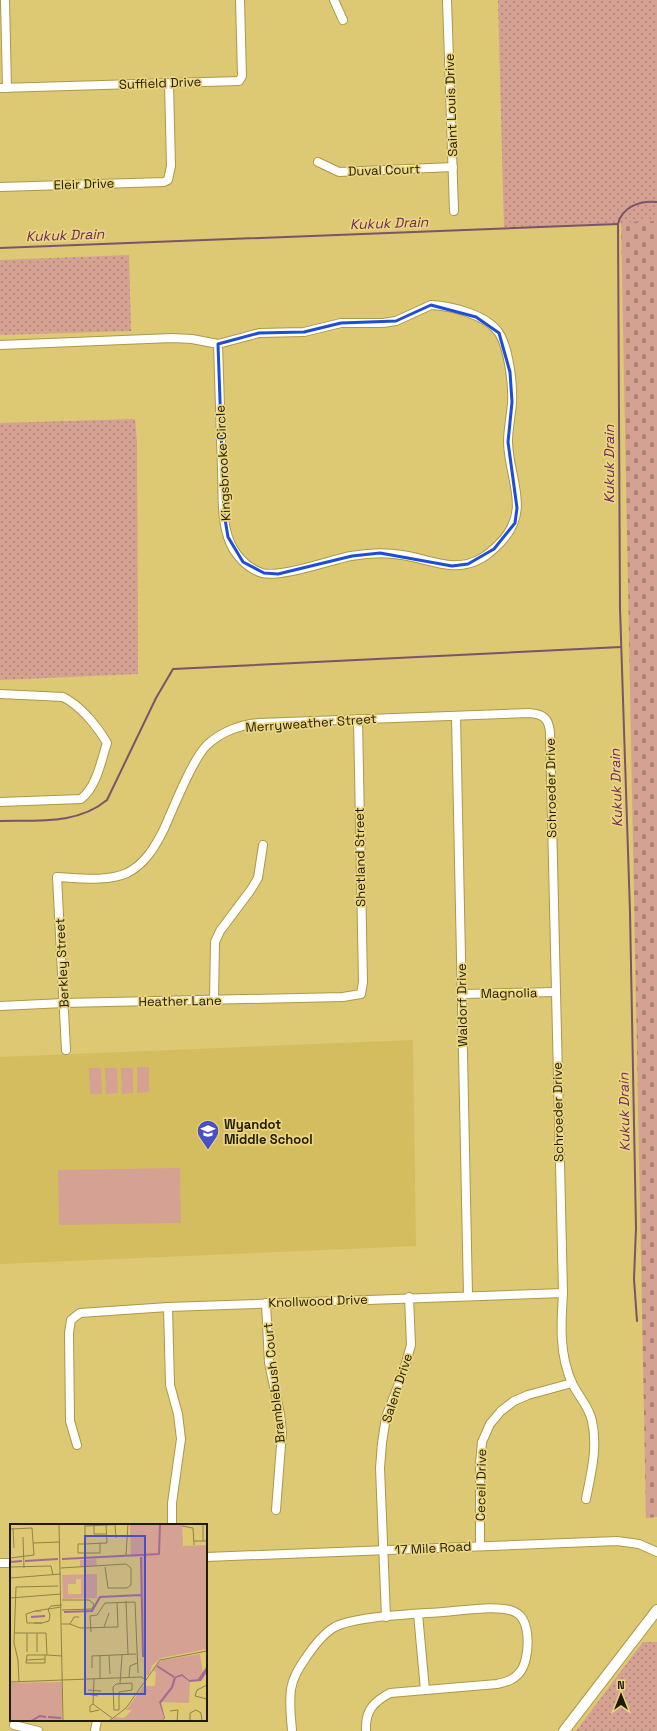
<svg xmlns="http://www.w3.org/2000/svg" width="657" height="1731" font-family="'Space Grotesk',sans-serif">
<defs>
<pattern id="green-dots" width="8" height="8" patternUnits="userSpaceOnUse"><rect width="8" height="8" fill="#d5a192"/><path d="M2 2h.1M6 6h.1" fill="none" stroke="#ac8275" stroke-width="1.8" stroke-linecap="round"/></pattern>
<pattern id="cemetery-stones" width="16" height="16" patternUnits="userSpaceOnUse"><rect width="16" height="16" fill="#d5a192"/><path d="M2 7V4a2 2 0 0 1 4 0v3zM10 15v-3a2 2 0 0 1 4 0v3z" fill="#ac8275"/></pattern>
</defs>
<rect width="100%" height="100%" fill="#ddc874"/>
<polygon fill="#d4bd5f" points="413,1040 416,1246 0,1264 0,1057"/>
<g fill="url(#green-dots)">
<polygon points="498,0 657,0 657,221 504,229"/>
<polygon points="129,255 131,331 0,335 0,260"/>
<polygon points="135,419 137,442 138,674 0,680 0,423"/>
<polygon points="643,1642 657,1642 657,1731 576,1731"/>
</g>
<polygon fill="url(#cemetery-stones)" points="657,221 657,1517 646,1518 621,222"/>
<g fill="#d5a192">
<polygon points="137,1067 149,1067 149,1092 137,1093"/>
<polygon points="89,1068 101,1068 102,1094 90,1094"/>
<polygon points="105,1068 117,1068 118,1093 106,1094"/>
<polygon points="121,1068 133,1068 133,1093 122,1094"/>
<polygon points="180,1168 181,1223 59,1225 58,1170"/>
</g>
<g fill="none" stroke-linecap="round" stroke-linejoin="round">
<g stroke="#7c5369" stroke-width="2">
<polyline points="0,248 618,224"/>
<path d="M0 821C37 820 77 825 107 800L156 698 173 669 621 647"/>
<path d="M637 1321 634 1279 636 1228 630 912 620 608 618 224C622 207 640 200 657 202"/>
</g>
<g stroke="#ad9944" stroke-width="10">
<g id="minor">
<polyline points="5,0 7,88"/>
<polyline points="334,0 343,20"/>
<polyline points="447,0 454,211"/>
<polyline points="0,88 239,81 242,76 240,0"/>
<polyline points="318,162 339,172 453,167"/>
<polyline points="0,187 164,182 168,180 171,166 169,83"/>
<path d="M431 305C452 306 487 315 499 333 509 349 513 385 512 403 511 416 508 429 508 442 509 481 532 510 500 543 495 548 489 554 482 558 455 574 430 559 402 555 385 552 368 553 351 556 330 560 281 578 262 573 246 568 233 553 228 537 221 516 223 492 222 470 221 428 219 386 218 344L259 333 304 332 341 323H383L396 321Z"/>
<polyline points="0,345 172,338 192,339 218,344"/>
<path d="M0 694 63 697C81 706 97 726 107 743 101 761 97 786 81 799L0 802"/>
<polyline points="456,716 468,1295"/>
<polyline points="462,994 556,992"/>
<polyline points="214,1000 215,942 220,931 250,891 258,878 263,845"/>
<polyline points="0,1006 64,1003 343,997 361,994 363,982 358,719"/>
<path d="M66 1050 57 877C79 878 107 882 127 873 145 864 155 847 164 829 173 809 192 760 207 745 221 732 241 724 259 723L529 713C544 714 549 719 550 733L563 1293C561 1324 559 1354 572 1383 578 1396 589 1406 592 1421 598 1448 591 1473 586 1499"/>
<polyline points="266,1303 269,1363 280,1414 282,1432 276,1510"/>
<polyline points="168,1307 170,1385 178,1414 181,1439 172,1503 172,1525"/>
<polyline points="77,1445 70,1421 69,1333 71,1320 80,1313 168,1307 563,1293"/>
<polyline points="480,1546 480,1463 482,1442 490,1424 501,1411 514,1401 528,1395 572,1383"/>
<polyline points="206,1557 617,1541 639,1544 657,1552"/>
<polyline points="0,1563 11,1563"/>
<polyline points="418,1614 425,1690"/>
<polyline points="386,1617 380,1468 382,1443 386,1417 403,1373 411,1345 409,1297"/>
<polyline points="14,1725 38,1731"/>
<polyline points="95,1731 97,1720"/>
<path d="M292 1731C291 1717 289 1703 291 1689 293 1677 299 1668 305 1659 313 1647 322 1635 333 1628 352 1616 419 1614 443 1612 461 1611 500 1604 515 1612 532 1620 530 1660 520 1672 514 1680 506 1682 497 1684L390 1693C373 1702 365 1711 366 1731"/>
</g>
</g>
<g stroke="#ad9944" stroke-width="12">
<polyline id="tertiary" points="564,1731 657,1610"/>
</g>
<use href="#minor" stroke="#fff" stroke-width="8"/>
<use href="#tertiary" stroke="#fff" stroke-width="10"/>
</g>
<path fill="none" stroke="#1d4ed8" stroke-width="3" stroke-linejoin="round" d="M431 305 476 317 499 333 510 372 512 402 508 442 517 508 515 523 494 549 468 564 452 566 380 553 352 556 278 574 264 573 243 562 228 537 224 513 218 344 259 333 304 332 341 323 396 321Z"/>
<defs>
<g id="school-pin" transform="scale(1.15)"><path d="M0 17L-7.5 6A9.5 9.5 0 1 1 7.5 6Z" fill="#4a4fc5" stroke="#ead580"/><path d="M0-5L7-2L0 1L-7-2ZM-4 1L0 2.5L4 1V4Q0 6-4 4Z" fill="#fff"/></g>
</defs>
<g fill-rule="evenodd">
<use href="#school-pin" x="208" y="1131"/>
</g>
<g text-anchor="middle" dominant-baseline="central" stroke-width="3.5" stroke-linejoin="round" paint-order="stroke">
<g font-size="13" fill="#201a01" stroke="#ead580">
<text transform="translate(160 83) rotate(-2)">Suffield Drive</text>
<text transform="translate(451 105) rotate(-92)">Saint Louis Drive</text>
<text transform="translate(384 170) rotate(-2)">Duval Court</text>
<text transform="translate(84 184) rotate(-2)">Eleir Drive</text>
<text transform="translate(223 463) rotate(-93)">Kingsbrooke Circle</text>
<text transform="translate(311 723) rotate(-4)">Merryweather Street</text>
<text transform="translate(551 788) rotate(-91)">Schroeder Drive</text>
<text transform="translate(360 857) rotate(-91)">Shetland Street</text>
<text transform="translate(62 963) rotate(-93)">Berkley Street</text>
<text transform="translate(509 993) rotate(-1)">Magnolia</text>
<text transform="translate(180 1001) rotate(-1)">Heather Lane</text>
<text transform="translate(462 1005) rotate(-91)">Waldorf Drive</text>
<text transform="translate(558 1112) rotate(-91)">Schroeder Drive</text>
<text transform="translate(318 1301) rotate(-2)">Knollwood Drive</text>
<text transform="translate(274 1383) rotate(-96)">Bramblebush Court</text>
<text transform="translate(397 1388) rotate(-72)">Salem Drive</text>
<text transform="translate(481 1485) rotate(-89)">Ceceil Drive</text>
<text transform="translate(433 1548) rotate(-3)">17 Mile Road</text>
</g>
<g font-size="13" font-weight="bold" fill="#201a01" stroke="#ead580" text-anchor="start">
<text x="224" y="1124">Wyandot<tspan x="224" dy="15">Middle School</tspan></text>
</g>
<g font-size="14" font-style="italic" fill="#6f2962" stroke="#ead580">
<text transform="translate(389 223) rotate(-2)">Kukuk Drain</text>
<text transform="translate(65 235) rotate(-2)">Kukuk Drain</text>
<text transform="translate(609 464) rotate(-90)">Kukuk Drain</text>
<text transform="translate(616 788) rotate(-92)">Kukuk Drain</text>
<text transform="translate(624 1112) rotate(-91)">Kukuk Drain</text>
</g>
</g>
<g transform="translate(10 1524)">
<rect width="197" height="197" fill="#ddc874"/>
<path d="M120 0H152V32L121 33ZM86 35 87 42 70 43V36ZM87 50V74L53 75 52 51ZM66 55H71V70H58V60H66ZM190 130 193 150 188 155 180 156 179 179 149 178 154 193 152 197H101L105 193 114 194 122 186H116L134 162H145L146 148 143 146 148 139 153 136Z" fill="#d5a192" fill-rule="evenodd"/>
<path d="M152 0H172L173 22 197 21V125L151 134 142 142 139 151H134L132 32 152 31ZM52 158V197H0V159Z" fill="#d5a192"/>
<path d="M197 142V148L191 157 180 158 172 152 166 154 163 164 151 179 155 194 152 197 154 193 149 178 161 163 164 153 172 150 179 156 188 155Z" fill="#a46b96"/>
<path fill="none" stroke="#a46b96" stroke-width="2" d="M131 33 133 133M52 35 149 30 150 0M15 37 48 35M0 38 12 37M54 88 82 87 90 73 131 71M21 93 35 92M147 142 164 153M38 193 51 194M21 197 30 192 36 193"/>
<path fill="none" stroke="#918246" stroke-width="1" d="M49 0 53 197M75 0V20M84 1V10H97M105 1 106 14M193 1V17M75 2 118 0M172 2 183 4 184 21M3 4 4 24M0 5 22 4 24 31 0 34M13 13 14 44M184 17H197M23 19 50 18M90 19V29H68V20H75L95 19H97L96 1M116 31 118 0M0 43 41 42 43 51M51 44 116 40 121 44V61L117 64H98L95 43M0 54 51 50M0 74 51 70M52 76H79L84 80 82 85 52 86M116 77 118 130M51 83 38 85 41 82 52 81M31 87H25L38 85 40 91 39 97 32 99M24 99H32H17L16 90 25 87M52 100H60L70 104 108 103 107 78M60 100 64 93H69M94 103 99 89M81 108 80 92 87 91 95 79 125 78 128 149M4 109H36L37 131M17 109V128M27 109V128M35 131V139H16L17 131H37L52 132M99 131 100 150M90 132V155M16 136 35 135M82 144V132L126 130M119 153 120 142 127 139M84 155 83 180 102 194M0 158 131 153 137 156M9 158 8 136 4 119 6 63 48 62M122 159V166L109 168V186H104L103 163 106 160ZM110 160 112 131M197 161 187 166 185 172 197 175M78 166 91 167M76 170 88 172M83 180 80 182V188L89 186M160 187 168 186 167 197M99 197 116 184 150 136 197 127M180 197V189L186 186 191 189 192 197"/>
<path fill="#4a4fc5" fill-opacity="0.15" stroke="#4a4fc5" stroke-width="2" d="M75 12H135V170H75Z"/>
<rect width="197" height="197" fill="none" stroke="#201a01" stroke-width="2"/>
</g>
<g transform="translate(621 1695)" stroke="#ead580" stroke-width="3" paint-order="stroke">
<path d="M0-3L7 15L0 10L-7 15Z" fill="#201a01"/>
<text y="-6" font-size="11" font-weight="bold" text-anchor="middle" fill="#201a01">N</text>
</g>
</svg>
